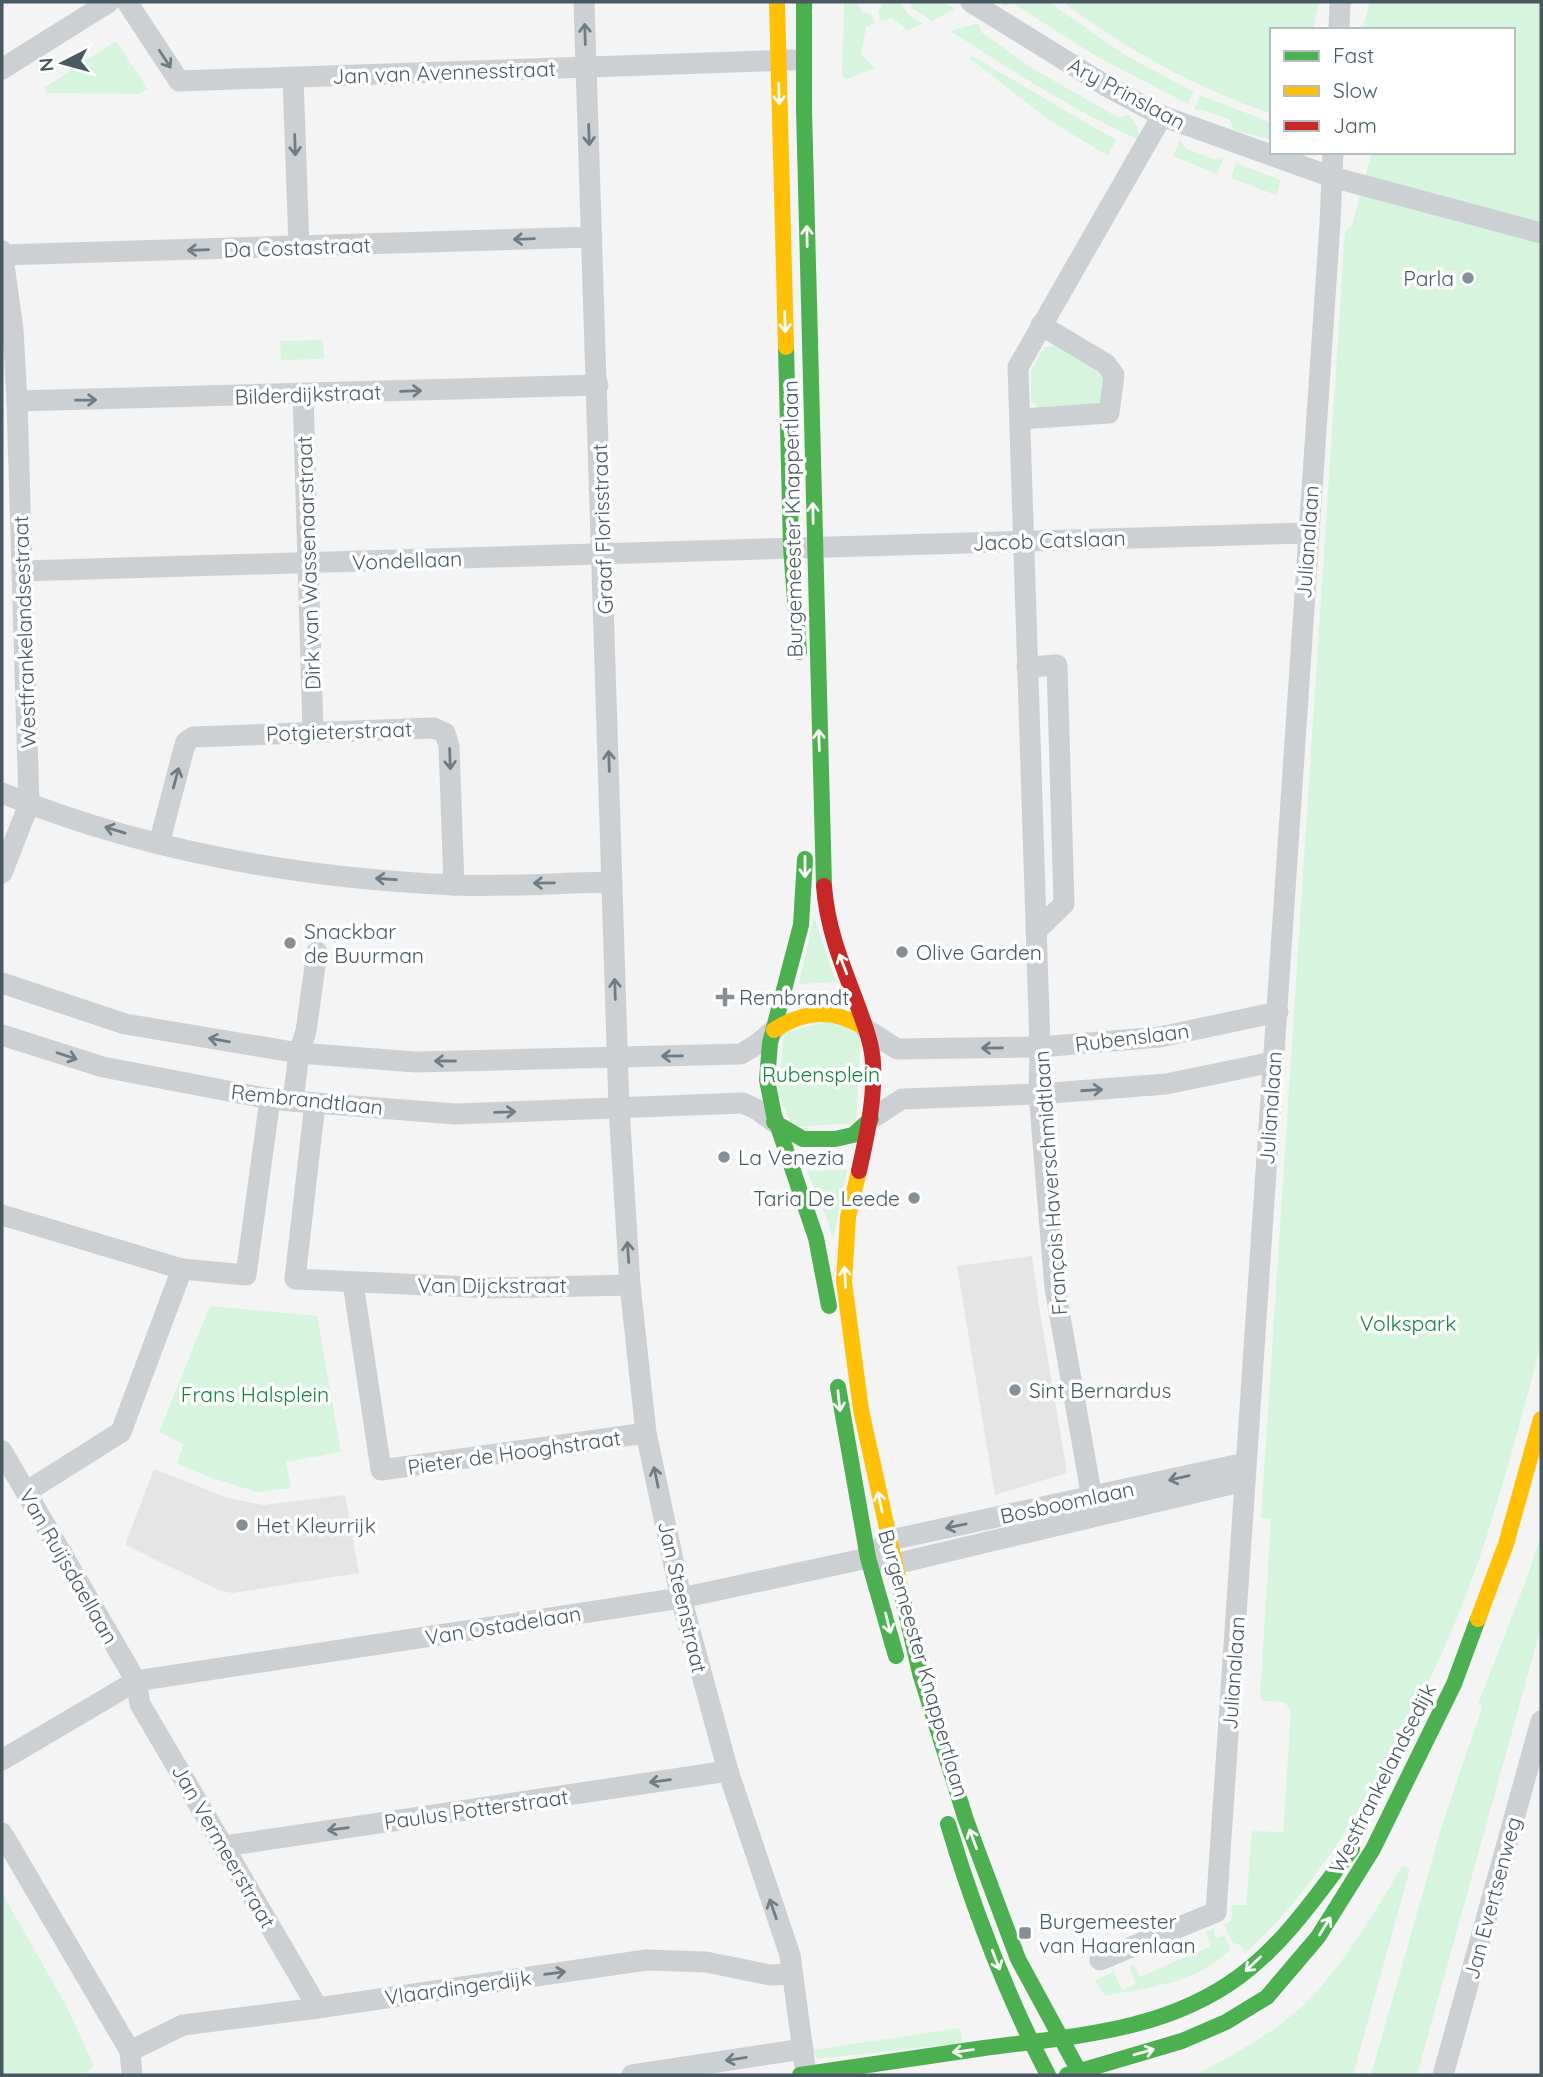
<svg xmlns="http://www.w3.org/2000/svg" width="1543" height="2077" font-family="Quicksand,sans-serif">
<rect width="100%" height="100%" fill="#f4f4f4"/>
<g fill="#e5e5e6">
<polygon points="1032,1256 1039,1306 1067,1473 995,1495 957,1266"/>
<polygon points="154,1469 228,1498 263,1505 345,1495 359,1573 233,1593 221,1591 125,1545"/>
</g>
<g fill="#d7f4df">
<polygon points="844,2 858,4 862,12 871,14 875,23 866,27 861,55 875,68 847,79 842,76"/>
<polygon points="882,2 900,2 908,14 923,24 907,30 892,18 881,21 878,11 881,8"/>
<polygon points="910,2 943,2 955,9 932,21 912,8"/>
<polygon points="999,2 1049,2 1125,55 1194,92 1188,104 1096,56 1014,4 1004,6"/>
<path d="M1063 2H1319L1313 30H1272V114C1196 88 1127 50 1063 2Z"/>
<path d="M1370 2H1541V1345C1525 1403 1510 1462 1492 1519 1463 1615 1420 1708 1368 1795 1334 1852 1295 1909 1245 1953L1240 1945 1233 1943 1224 1925 1231 1921 1232 1905H1246L1252 1831 1283 1832 1291 1712 1285 1702 1263 1701 1260 1697 1271 1519 1261 1518 1345 231 1352 225 1372 152H1513V30H1362Z"/>
<path d="M976 24 979 25 981 32 1035 70 1119 118 1128 115C1136 122 1139 130 1140 140 1073 111 1012 70 950 31Z"/>
<polygon points="116,41 148,89 140,94 47,93 44,88"/>
<polygon points="972,56 1116,140 1108,156 1048,119 969,58"/>
<polygon points="1200,95 1272,123 1272,140 1234,130 1230,120 1200,109 1194,111"/>
<polygon points="1180,140 1186,149 1214,159 1224,157 1217,174 1173,156"/>
<polygon points="1236,163 1281,180 1276,195 1231,178"/>
<polygon points="323,340 324,359 281,360 280,341"/>
<polygon points="1053,344 1105,376 1100,404 1037,409 1037,405 1031,401 1031,371 1044,347 1051,347"/>
<polygon points="814,916 836,982 799,984"/>
<polygon points="833,1020 861,1036 856,1123 793,1127 778,1095 784,1033"/>
<polygon points="847,1170 833,1240 826,1216 807,1171"/>
<polygon points="210,1306 317,1316 341,1452 286,1462 291,1488 257,1492 209,1477 177,1463 184,1444 159,1432"/>
<polygon points="1541,1534 1541,1627 1417,2075 1371,2075 1442,1825 1483,1705 1478,1704 1528,1575"/>
<path d="M1402 1866 1410 1869 1353 2075H1200L1199 2073C1229 2057 1259 2041 1286 2020 1332 1985 1373 1916 1402 1866Z"/>
<polygon points="2,1893 67,2007 94,2066 84,2075 2,2075"/>
<path d="M1213 1929 1216 1938 1225 1936 1230 1948 1229 1951C1195 1984 1149 1987 1105 1996L1095 1980 1114 1972 1122 1990 1136 1984 1129 1966 1134 1964 1140 1977 1211 1946 1206 1932Z"/>
<polygon points="960,2028 963,2043 817,2059 813,2050"/>
</g>
<g fill="none" stroke-linecap="round" stroke-linejoin="round">
<g stroke="#cdd0d3" stroke-width="21">
<polyline points="127,2 179,81 793,60"/>
<polyline points="584,2 619,1108 630,1285 646,1433 681,1598 728,1771 790,1955 806,2074"/>
<polyline points="971,2 1108,87 1162,116 1332,177 1541,233"/>
<polyline points="1339,30 1340,2"/>
<polyline points="2,69 109,2"/>
<polyline points="293,77 299,247"/>
<polyline points="2,251 13,329 17,401 29,804 2,873"/>
<polyline points="2,255 592,237"/>
<polyline points="303,394 313,731"/>
<polyline points="17,401 598,385"/>
<polyline points="1020,419 1109,413 1114,375 1106,364 1041,325"/>
<polyline points="22,571 1307,533"/>
<polyline points="1027,667 1057,665 1064,904 1036,931"/>
<path d="M2 793C144 851 299 878 453 885 505 887 559 883 612 882"/>
<polyline points="159,844 183,752 186,742 193,737 434,728 445,733 449,746 454,885"/>
<polyline points="2,983 125,1024 299,1053 415,1062 741,1054 756,1045 774,1030"/>
<polyline points="866,1029 897,1049 1040,1047 1160,1037 1278,1012"/>
<polyline points="2,1035 103,1067 270,1099 315,1103 455,1114 743,1103 758,1110 774,1122"/>
<polyline points="293,1101 299,1053 306,1031 317,952"/>
<polyline points="315,1103 295,1279 492,1288 630,1285"/>
<polyline points="871,1119 902,1099 1039,1094 1166,1084 1273,1062"/>
<polyline points="2,1215 182,1269 246,1275 270,1099"/>
<polyline points="353,1283 381,1470 646,1433"/>
<polyline points="2,1451 136,1681 140,1704 318,2008"/>
<polyline points="26,1492 121,1432 182,1269"/>
<polyline points="1095,1515 1055,1288 1039,1094 1040,1047 1018,367 1162,116"/>
<polyline points="880,1548 889,1540 909,1536 1245,1463"/>
<polyline points="2,1760 136,1681 681,1598 868,1558 895,1564 1244,1481"/>
<polyline points="2,1833 130,2051 132,2075"/>
<polyline points="225,1846 728,1771"/>
<polyline points="1100,1960 1216,1912 1330,223 1333,152"/>
<polyline points="130,2051 183,2025 318,2008 646,1960 706,1962 770,1975 792,1974"/>
<polyline points="632,2075 803,2049"/>
<polyline points="1443,2075 1541,1721"/>
</g>
<g stroke="#4caf50" stroke-width="16">
<polyline points="804,2 804,109 824,886"/>
<polyline points="786,347 791,547 799,652"/>
<polyline points="805,859 801,925 770,1043 767,1080 774,1115 816,1238 829,1306"/>
<polyline points="774,1122 803,1139 835,1139 853,1135 871,1119"/>
<polyline points="838,1387 868,1558 896,1656"/>
<polyline points="900,1587 920,1673 966,1820 1018,1959 1081,2075"/>
<path d="M948 1824C974 1911 1006 1994 1048 2075"/>
<path d="M800 2075C861 2066 922 2057 984 2048 1073 2036 1165 2032 1240 1976 1285 1943 1319 1892 1352 1849"/>
<polyline points="1067,2075 1182,2041 1226,2022 1267,1997 1318,1937 1373,1849 1454,1684 1478,1619"/>
</g>
<g stroke="#ffc107" stroke-width="16">
<polyline points="777,2 786,347"/>
<path d="M774 1030C805 1010 835 1008 866 1029"/>
<polyline points="859,1171 848,1217 844,1282 861,1410 900,1587"/>
<polyline points="1478,1619 1506,1544 1541,1419"/>
</g>
<path stroke="#c62828" stroke-width="16" d="M824 886C827 927 841 962 856 1001 863 1021 872 1042 873 1063 875 1100 867 1135 859 1171"/>
</g>
<defs><path id="oneway-shaft" d="M-6 0H5M1.5-3L5.5 0L1.5 3" fill="none" stroke-width="1.6" stroke-linecap="round" stroke-linejoin="round" transform="scale(1.75)"/></defs>
<g stroke="#717d84">
<use href="#oneway-shaft" transform="translate(585 34) rotate(-92)"/>
<use href="#oneway-shaft" transform="translate(165 59) rotate(57)"/>
<use href="#oneway-shaft" transform="translate(589 135) rotate(88)"/>
<use href="#oneway-shaft" transform="translate(295 145) rotate(88)"/>
<use href="#oneway-shaft" transform="translate(524 239) rotate(178)"/>
<use href="#oneway-shaft" transform="translate(198 250) rotate(178)"/>
<use href="#oneway-shaft" transform="translate(411 391) rotate(-2)"/>
<use href="#oneway-shaft" transform="translate(86 400) rotate(-1)"/>
<use href="#oneway-shaft" transform="translate(450 759) rotate(88)"/>
<use href="#oneway-shaft" transform="translate(609 761) rotate(-92)"/>
<use href="#oneway-shaft" transform="translate(176 778) rotate(-75)"/>
<use href="#oneway-shaft" transform="translate(115 830) rotate(-163)"/>
<use href="#oneway-shaft" transform="translate(386 879) rotate(-176)"/>
<use href="#oneway-shaft" transform="translate(544 883) rotate(179)"/>
<use href="#oneway-shaft" transform="translate(615 989) rotate(-92)"/>
<use href="#oneway-shaft" transform="translate(219 1040) rotate(-170)"/>
<use href="#oneway-shaft" transform="translate(992 1048) rotate(179)"/>
<use href="#oneway-shaft" transform="translate(67 1056) rotate(18)"/>
<use href="#oneway-shaft" transform="translate(672 1056) rotate(179)"/>
<use href="#oneway-shaft" transform="translate(445 1061) rotate(180)"/>
<use href="#oneway-shaft" transform="translate(1092 1090) rotate(-4)"/>
<use href="#oneway-shaft" transform="translate(505 1112) rotate(-2)"/>
<use href="#oneway-shaft" transform="translate(628 1252) rotate(-94)"/>
<use href="#oneway-shaft" transform="translate(656 1477) rotate(-102)"/>
<use href="#oneway-shaft" transform="translate(1179 1478) rotate(167)"/>
<use href="#oneway-shaft" transform="translate(956 1526) rotate(168)"/>
<use href="#oneway-shaft" transform="translate(660 1781) rotate(172)"/>
<use href="#oneway-shaft" transform="translate(338 1829) rotate(172)"/>
<use href="#oneway-shaft" transform="translate(773 1909) rotate(-109)"/>
<use href="#oneway-shaft" transform="translate(555 1973) rotate(-8)"/>
<use href="#oneway-shaft" transform="translate(736 2059) rotate(171)"/>
</g>
<g stroke="#f6fbf6">
<use href="#oneway-shaft" transform="translate(779 94) rotate(88)"/>
<use href="#oneway-shaft" transform="translate(807 236) rotate(-91)"/>
<use href="#oneway-shaft" transform="translate(785 322) rotate(88)"/>
<use href="#oneway-shaft" transform="translate(813 513) rotate(-91)"/>
<use href="#oneway-shaft" transform="translate(819 740) rotate(-92)"/>
<use href="#oneway-shaft" transform="translate(805 867) rotate(90)"/>
<use href="#oneway-shaft" transform="translate(843 964) rotate(-111)"/>
<use href="#oneway-shaft" transform="translate(845 1277) rotate(-93)"/>
<use href="#oneway-shaft" transform="translate(839 1401) rotate(84)"/>
<use href="#oneway-shaft" transform="translate(880 1502) rotate(-102)"/>
<use href="#oneway-shaft" transform="translate(888 1623) rotate(76)"/>
<use href="#oneway-shaft" transform="translate(973 1839) rotate(-110)"/>
<use href="#oneway-shaft" transform="translate(1325 1926) rotate(-58)"/>
<use href="#oneway-shaft" transform="translate(996 1960) rotate(69)"/>
<use href="#oneway-shaft" transform="translate(1253 1964) rotate(136)"/>
<use href="#oneway-shaft" transform="translate(963 2051) rotate(172)"/>
<use href="#oneway-shaft" transform="translate(1144 2052) rotate(-16)"/>
</g>
<g fill="#858f95" stroke="#fff" stroke-width="2.5">
<circle cx="1468" cy="278" r="7"/>
<circle cx="290" cy="943" r="7"/>
<circle cx="902" cy="952" r="7"/>
<path d="M721.5 986.5h7v7h7v7h-7v7h-7v-7h-7v-7h7z"/>
<circle cx="724" cy="1157" r="7"/>
<circle cx="914" cy="1198" r="7"/>
<circle cx="1015" cy="1390" r="7"/>
<circle cx="242" cy="1525" r="7"/>
<rect x="1018" y="1926" width="14" height="14" rx="3.5"/>
</g>
<g text-anchor="middle" dominant-baseline="central" stroke-width="7" stroke-linejoin="round" paint-order="stroke">
<g font-size="21" fill="#495962" stroke="#fff">
<text transform="translate(444 72) rotate(-2)">Jan van Avennesstraat</text>
<text transform="translate(1127 93) rotate(28)">Ary Prinslaan</text>
<text transform="translate(297 247) rotate(-2)">Da Costastraat</text>
<text transform="translate(308 394) rotate(-2)">Bilderdijkstraat</text>
<text transform="translate(792 519) rotate(-91)">Burgemeester Knappertlaan</text>
<text transform="translate(602 529) rotate(-92)">Graaf Florisstraat</text>
<text transform="translate(1049 540) rotate(-2)">Jacob Catslaan</text>
<text transform="translate(1307 542) rotate(-86)">Julianalaan</text>
<text transform="translate(407 560) rotate(-2)">Vondellaan</text>
<text transform="translate(308 563) rotate(-92)">Dirk van Wassenaarstraat</text>
<text transform="translate(24 632) rotate(-92)">Westfrankelandsestraat</text>
<text transform="translate(339 731) rotate(-2)">Potgieterstraat</text>
<text transform="translate(1132 1037) rotate(-7)">Rubenslaan</text>
<text transform="translate(307 1099) rotate(6)">Rembrandtlaan</text>
<text transform="translate(1270 1108) rotate(-86)">Julianalaan</text>
<text transform="translate(1050 1183) rotate(-94)">François Haverschmidtlaan</text>
<text x="492" y="1285">Van Dijckstraat</text>
<text transform="translate(514 1452) rotate(-8)">Pieter de Hooghstraat</text>
<text transform="translate(1067 1502) rotate(-12)">Bosboomlaan</text>
<text transform="translate(69 1566) rotate(60)">Van Ruijsdaellaan</text>
<text transform="translate(683 1597) rotate(77)">Jan Steenstraat</text>
<text transform="translate(503 1625) rotate(-9)">Van Ostadelaan</text>
<text transform="translate(924 1663) rotate(74)">Burgemeester Knappertlaan</text>
<text transform="translate(1233 1673) rotate(-86)">Julianalaan</text>
<text transform="translate(1382 1778) rotate(-63)">Westfrankelandsedijk</text>
<text transform="translate(476 1809) rotate(-8)">Paulus Potterstraat</text>
<text transform="translate(224 1846) rotate(60)">Jan Vermeerstraat</text>
<text transform="translate(1492 1898) rotate(-75)">Jan Evertsenweg</text>
<text transform="translate(458 1987) rotate(-8)">Vlaardingerdijk</text>
</g>
<g font-size="21" fill="#495962" stroke="#fff" text-anchor="start">
<text x="1454" y="278" text-anchor="end">Parla</text>
<text x="304" y="931">Snackbar<tspan x="304" dy="24">de Buurman</tspan></text>
<text x="916" y="952">Olive Garden</text>
<text x="739" y="997">Rembrandt</text>
<text x="738" y="1157">La Venezia</text>
<text x="900" y="1198" text-anchor="end">Taria De Leede</text>
<text x="1029" y="1390">Sint Bernardus</text>
<text x="256" y="1525">Het Kleurrijk</text>
<text x="1039" y="1921">Burgemeester<tspan x="1039" dy="24">van Haarenlaan</tspan></text>
</g>
<g font-size="21" fill="#10873d" stroke="#fff">
<text x="821" y="1074">Rubensplein</text>
<text x="1408" y="1323">Volkspark</text>
<text x="255" y="1394">Frans Halsplein</text>
</g>
</g>
<rect width="1543" height="2077" fill="none" stroke="#495962" stroke-width="7"/>
<rect x="1270" y="28" width="245" height="126" fill="#ffffff" stroke="#b6bdc0" stroke-width="2"/>
<rect x="1284" y="51" width="35" height="10" fill="#4caf50" stroke="#b6bdc0" stroke-width="2"/>
<text x="1333" y="63" font-size="21" fill="#495962">Fast</text>
<rect x="1284" y="86" width="35" height="10" fill="#ffc107" stroke="#b6bdc0" stroke-width="2"/>
<text x="1333" y="98" font-size="21" fill="#495962">Slow</text>
<rect x="1284" y="121" width="35" height="10" fill="#c62828" stroke="#b6bdc0" stroke-width="2"/>
<text x="1333" y="133" font-size="21" fill="#495962">Jam</text>
<g transform="translate(63 63) rotate(264)" stroke="#ffffff" stroke-width="5" paint-order="stroke">
<path d="M0-5L12 26L0 18L-12 26Z" fill="#495962"/>
<text y="-10" font-size="19" font-weight="bold" text-anchor="middle" fill="#495962">N</text>
</g>
</svg>
